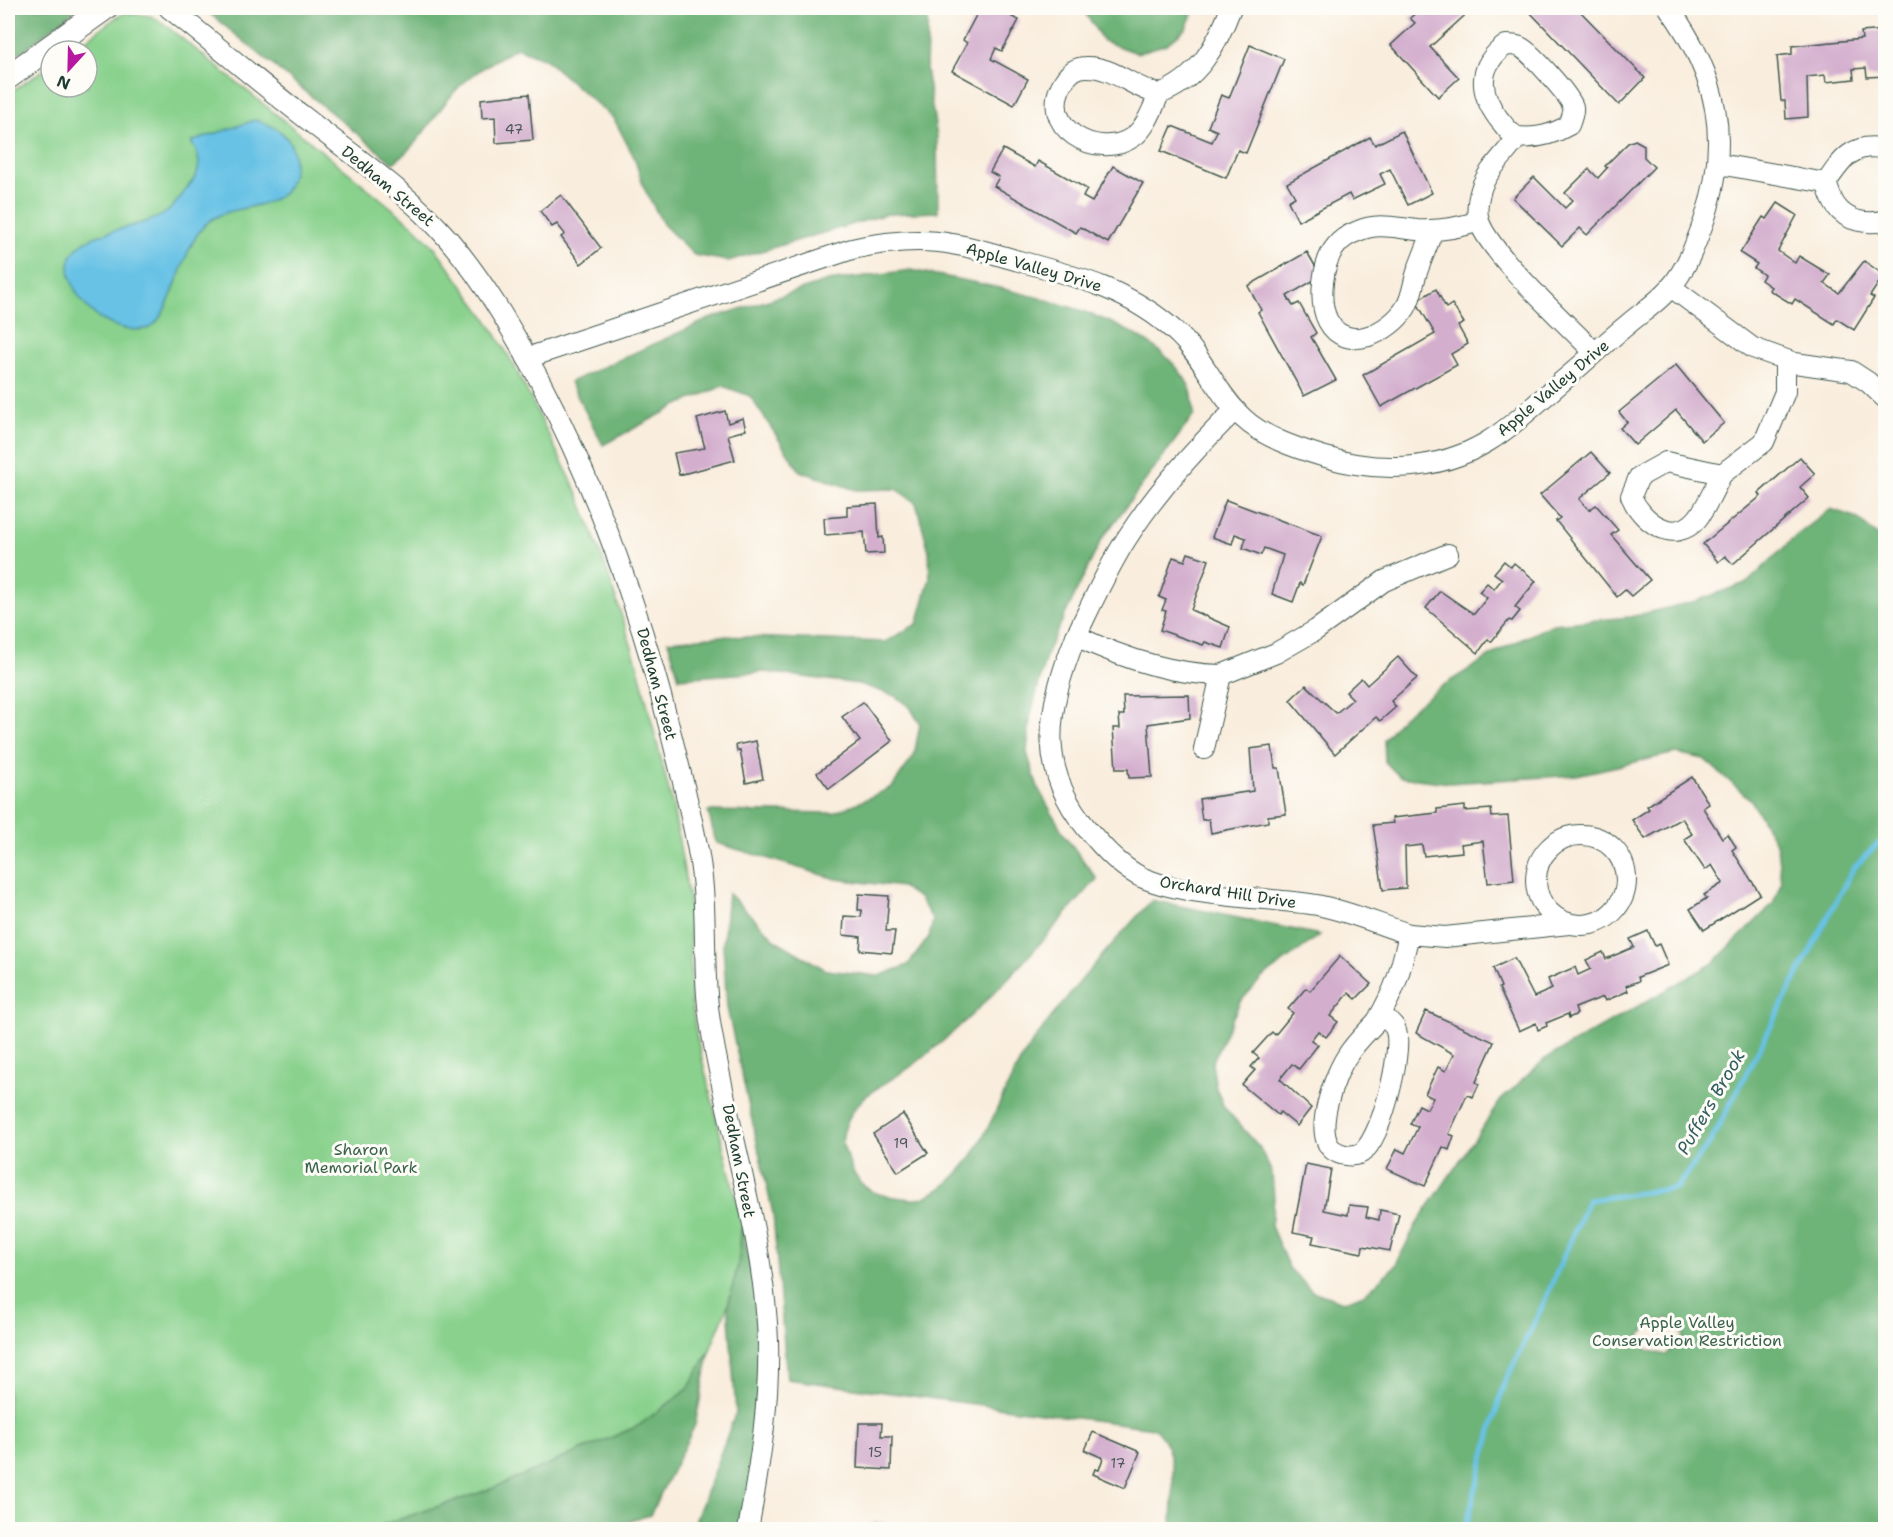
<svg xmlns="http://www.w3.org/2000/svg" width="1893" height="1537" font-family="'Shantell Sans',sans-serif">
<rect width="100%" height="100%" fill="#fdfcf7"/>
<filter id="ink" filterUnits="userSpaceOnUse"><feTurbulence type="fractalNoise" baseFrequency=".0167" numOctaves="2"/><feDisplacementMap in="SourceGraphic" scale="12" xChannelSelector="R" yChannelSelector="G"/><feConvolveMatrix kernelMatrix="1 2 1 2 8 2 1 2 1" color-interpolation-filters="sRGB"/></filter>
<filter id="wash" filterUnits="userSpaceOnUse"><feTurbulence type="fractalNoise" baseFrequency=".008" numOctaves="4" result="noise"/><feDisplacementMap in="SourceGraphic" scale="24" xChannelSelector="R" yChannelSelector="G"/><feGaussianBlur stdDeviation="1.35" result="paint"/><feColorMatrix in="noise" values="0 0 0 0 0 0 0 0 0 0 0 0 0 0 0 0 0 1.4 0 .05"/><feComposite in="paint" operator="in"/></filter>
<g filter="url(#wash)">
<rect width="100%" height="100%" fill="#f9eddd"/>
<polygon fill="#89d18d" stroke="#548760" stroke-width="1.5" points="125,13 151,16 163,23 365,186 415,227 436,249 486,318 514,365 578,494 606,568 637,663 673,807 690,905 691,1000 696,1034 742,1224 738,1265 728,1305 710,1350 688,1389 638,1426 491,1489 370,1529 8,1530 8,94 51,65 51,87 87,87 87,51 71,51 114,19"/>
<g fill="#6eb378" stroke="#467856" stroke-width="1.5" fill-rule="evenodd">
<polygon points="8,8 77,8 27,48 8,59"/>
<path d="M203 8H928L926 69 937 137 938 212 887 214 728 261 694 255 663 224 644 188 634 157 614 119 545 59 517 48C496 59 477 70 460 86 435 111 422 143 393 163Z"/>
<polygon points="1082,8 1195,8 1186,28 1167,44 1137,53 1103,41"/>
<path d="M911 270C987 286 1153 309 1190 388 1193 395 1193 407 1194 415L1102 539 1047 652 1030 718 1027 753 1038 788 1065 836 1097 879C1039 944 985 1010 916 1063 889 1084 856 1092 845 1128 843 1134 841 1139 843 1145 853 1176 860 1194 895 1197 903 1198 915 1201 922 1198 983 1175 996 1094 1030 1046 1067 994 1109 947 1152 900L1320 935 1262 978 1240 1002 1212 1063 1216 1088 1224 1107 1260 1148 1272 1173 1274 1198 1271 1226 1289 1268 1312 1291 1343 1302 1366 1293 1395 1266 1416 1225 1501 1100 1545 1059 1712 964 1773 904 1781 883 1777 846 1751 800 1704 759 1676 753 1577 775 1449 783 1400 777 1385 762 1384 740 1402 717 1442 686 1500 650 1553 624 1630 617 1696 601 1748 582 1797 535 1831 509 1857 518 1885 543V1529H1172C1172 1497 1181 1450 1153 1428L787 1379 773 1214 727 1008 723 945 728 893 777 941 826 970 879 976 908 965 929 937 933 920 920 899 902 887 836 879 716 843 708 811 833 813 862 801 892 787 914 756 920 724 910 707 895 696 859 684 765 672 679 678 668 641 721 636 885 642 917 624 930 578 929 551 916 503 896 489 856 490 800 471 750 396 723 386 678 405 603 445 570 382 709 319 828 281ZM1669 1318 1684 1336 1666 1355 1647 1350 1640 1335 1654 1323Z"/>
<polygon points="742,1224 761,1323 763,1400 744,1529 692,1530 736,1412 728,1305 738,1265"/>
<polygon points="710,1350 695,1425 650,1515 601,1529 370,1529 491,1489 638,1426 688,1389"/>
</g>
<path fill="#67c2e5" stroke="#43808c" stroke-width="1.5" d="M255 120C275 126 293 135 294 158 296 223 231 194 202 228 180 255 174 310 150 328 134 332 121 330 106 322 92 315 79 300 73 285 49 227 138 234 167 212 176 205 183 193 191 183 202 169 201 157 191 142Z"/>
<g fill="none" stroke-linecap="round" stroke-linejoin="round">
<polyline stroke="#67c2e5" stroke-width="5" points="1465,1530 1503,1386 1541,1309 1588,1200 1676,1188 1711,1141 1853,869 1878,843 1886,840"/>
</g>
<g id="blocks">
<g fill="#d3aecd">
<polygon points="980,8 1017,8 1012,17 1019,20 1002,51 996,48 991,59 1028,79 1014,105 952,71 967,43 963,40"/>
<polygon points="1421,8 1473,8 1430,47 1459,78 1438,97 1391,45 1415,23 1410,18"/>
<polygon points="1526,8 1577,8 1645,78 1619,105"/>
<polygon points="1886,30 1886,76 1867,77 1866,68 1853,69 1854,79 1826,82 1825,75 1807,77 1808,117 1786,119 1785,101 1781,101 1777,56 1792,54 1792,46 1862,39 1861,32"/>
<polygon points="1250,45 1284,59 1246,153 1238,150 1226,178 1161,151 1172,126 1212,142 1217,131 1208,127 1221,95 1229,98"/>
<polygon points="529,94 533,140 496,143 495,117 482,118 481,99"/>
<polygon points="1402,131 1432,193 1408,205 1390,169 1380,174 1385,184 1352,200 1349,194 1298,221 1288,201 1295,197 1287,183 1370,137 1375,145"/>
<polygon points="1635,140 1644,145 1644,157 1654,167 1587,235 1580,228 1562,246 1513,198 1534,177 1565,208 1573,200 1565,193 1589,169 1598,178 1607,168 1605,166 1628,143"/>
<polygon points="1003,149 1035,167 1038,161 1087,189 1083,197 1092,202 1113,166 1143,183 1108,243 1080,227 1076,233 994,186 999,177 990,172"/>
<polygon points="561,195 601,248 581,264 561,237 565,234 557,224 552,227 540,211"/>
<polygon points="1778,203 1797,215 1778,251 1795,263 1799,256 1830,275 1824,283 1839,293 1864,261 1884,275 1870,296 1874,298 1854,330 1837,319 1834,324 1795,299 1792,304 1769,290 1771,287 1761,280 1764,275 1754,268 1757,264 1740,253 1763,217 1767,219"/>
<polygon points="1307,252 1321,276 1287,296 1293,306 1299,303 1316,333 1311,337 1336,380 1304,396 1258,312 1261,310 1248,286"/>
<polygon points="1436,289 1446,308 1452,304 1464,323 1458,326 1468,344 1451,354 1457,365 1381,407 1363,375 1435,334 1416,301"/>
<polygon points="1676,365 1724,423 1702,441 1676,410 1635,445 1620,428 1627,422 1619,412"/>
<polygon points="725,411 728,423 743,418 746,430 728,435 735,460 679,475 674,453 705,448 697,419"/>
<polygon points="1591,452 1610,473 1579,499 1589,510 1596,505 1618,530 1611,535 1650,580 1631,596 1625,590 1617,597 1556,521 1560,518 1540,495"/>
<polygon points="1800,457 1815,474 1800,487 1809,498 1733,564 1725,556 1718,562 1703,544 1761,496 1759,493"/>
<polygon points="1226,500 1322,536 1303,585 1300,583 1293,602 1272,594 1283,555 1264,548 1261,555 1243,548 1246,538 1235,534 1232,544 1212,537"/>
<polygon points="877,504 879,538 883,537 884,553 866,554 864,532 825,535 824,518 847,516 847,506"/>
<polygon points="1188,553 1209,560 1191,610 1230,627 1223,648 1205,642 1203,645 1160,630 1166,611 1162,610 1166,600 1159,597 1173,557 1185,561"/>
<polygon points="1504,561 1511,567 1514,563 1536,581 1515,607 1520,611 1512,621 1509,620 1491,642 1488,639 1478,653 1426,608 1440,591 1474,614 1487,598 1479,592 1487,583 1494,589 1502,579 1494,573"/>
<polygon points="1398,657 1417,678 1391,701 1396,707 1380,721 1376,717 1335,754 1290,700 1306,685 1336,713 1353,699 1346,692 1361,678 1367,685"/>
<polygon points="1189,695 1190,718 1148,724 1152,777 1129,778 1128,769 1116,769 1113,728 1120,728 1119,715 1124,715 1123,696"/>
<polygon points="863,702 892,741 829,789 817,773 860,741 842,717"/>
<polygon points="756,741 763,779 746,783 740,750 737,751 736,745"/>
<polygon points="1272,746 1275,768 1279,768 1286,814 1268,816 1268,822 1211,833 1209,819 1202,820 1199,799 1253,791 1250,749"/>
<polygon points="1692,777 1709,804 1703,808 1722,838 1728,834 1736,847 1732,850 1760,894 1704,930 1690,909 1707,898 1704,895 1723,883 1712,865 1705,870 1684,839 1692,834 1682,818 1645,839 1632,820 1649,809 1647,806"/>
<polygon points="1465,806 1465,811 1491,809 1492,817 1508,816 1514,880 1488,883 1483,841 1461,844 1462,852 1424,856 1422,845 1405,847 1406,888 1383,890 1373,825 1393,823 1392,818 1437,813 1437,809"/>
<polygon points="859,894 889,896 886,931 895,931 892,953 860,950 861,937 843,935 844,916 861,917 862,910 858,910"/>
<polygon points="1648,931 1655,946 1659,944 1668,965 1638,977 1639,981 1626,986 1628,991 1605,1001 1603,997 1575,1008 1577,1014 1569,1018 1568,1014 1546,1023 1547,1026 1538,1030 1536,1023 1519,1031 1499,988 1501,987 1493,968 1514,958 1534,997 1552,989 1548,979 1575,967 1578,975 1591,969 1586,960 1603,952 1606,959 1634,947 1630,939"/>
<polygon points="1340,956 1371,984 1356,999 1349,993 1330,1016 1338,1022 1326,1037 1318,1031 1311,1040 1318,1045 1299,1069 1292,1064 1280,1079 1311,1108 1297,1126 1280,1112 1278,1115 1242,1085 1255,1070 1251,1067 1259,1058 1253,1053 1272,1032 1275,1035 1293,1013 1288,1009 1306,988 1310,991"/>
<polygon points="1426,1011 1494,1042 1476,1082 1479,1084 1473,1097 1467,1095 1449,1134 1454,1136 1449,1150 1443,1147 1425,1186 1387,1169 1397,1149 1405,1153 1418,1127 1410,1124 1419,1105 1427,1109 1433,1098 1425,1094 1438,1067 1446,1071 1454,1054 1416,1033"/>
<polygon points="903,1114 928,1153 898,1172 873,1134"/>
<polygon points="1306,1164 1331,1169 1324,1210 1348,1215 1349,1205 1368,1207 1366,1217 1379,1220 1380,1210 1399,1214 1390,1251 1363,1246 1362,1253 1312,1243 1314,1236 1293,1232"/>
<polygon points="859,1423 882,1423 881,1436 892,1436 891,1470 857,1468"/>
<polygon points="1093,1432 1140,1452 1125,1488 1093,1474 1095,1469 1099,1470 1103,1458 1085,1450"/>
<polygon points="873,1522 884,1523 883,1530 871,1530"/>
</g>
</g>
</g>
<g filter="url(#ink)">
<use href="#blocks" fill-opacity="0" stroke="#40574d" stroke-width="1.5"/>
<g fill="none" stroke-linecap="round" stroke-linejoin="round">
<g stroke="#40574d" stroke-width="22">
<g id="minor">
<path d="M169 8C214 43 257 81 303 116 352 155 407 191 448 239 485 282 514 333 541 383 598 491 637 603 668 722 679 766 691 810 699 856 709 913 701 970 711 1028 728 1132 764 1235 768 1341 770 1406 759 1466 748 1530"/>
<path d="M1159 94C1153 108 1146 128 1133 137 1097 162 1035 126 1064 81 1069 73 1076 67 1086 67 1113 66 1134 89 1159 94 1198 80 1217 45 1231 8"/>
<path d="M1518 137C1508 133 1505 126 1498 118 1478 91 1478 65 1506 45 1511 45 1516 45 1520 47 1530 51 1570 96 1573 107 1574 112 1571 120 1569 125 1552 135 1537 139 1518 137 1506 154 1487 170 1481 189 1478 199 1476 211 1479 221 1489 253 1568 325 1594 352"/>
<polyline points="1719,164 1826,183"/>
<path d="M1826 183C1829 190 1831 200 1836 206 1847 222 1869 225 1886 220"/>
<path d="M1826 183C1842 159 1854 141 1886 149"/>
<path d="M1433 230C1428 244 1422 258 1417 272 1413 284 1412 297 1406 307 1391 332 1346 355 1328 321 1318 302 1322 262 1336 246 1341 239 1350 234 1358 231 1378 222 1396 228 1417 230 1438 231 1459 228 1479 221"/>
<polyline points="1671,287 1753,348 1795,363 1851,371 1868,382 1886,399"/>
<path d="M527 358 852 249C884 242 919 238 952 244 974 247 997 255 1019 261 1076 276 1133 291 1178 334 1204 358 1217 394 1243 418 1263 437 1296 448 1322 456 1376 473 1437 472 1487 442 1515 425 1540 400 1565 379 1586 361 1606 342 1627 325 1641 313 1658 302 1670 288 1686 270 1696 243 1704 221 1731 141 1719 77 1669 8"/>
<path d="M1722 474C1714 488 1707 507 1697 519 1674 546 1641 521 1631 496L1639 477 1666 462 1722 474 1764 442 1785 392V360"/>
<path d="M1076 636C1092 603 1107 569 1127 538 1157 491 1195 449 1235 410"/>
<path d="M1221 675C1170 674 1122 658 1076 636 1045 713 1035 774 1096 839 1108 853 1125 869 1141 877 1185 897 1267 897 1317 905 1348 911 1378 924 1409 934"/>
<polyline points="1204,749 1221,675 1276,653 1316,630 1384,581 1448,554"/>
<circle cx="1581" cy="880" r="45"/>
<path d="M1380 1015C1386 1019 1394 1023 1396 1031 1403 1051 1380 1147 1359 1154 1351 1157 1340 1155 1333 1150 1312 1133 1335 1074 1347 1056 1355 1043 1367 1032 1377 1021 1397 986 1400 972 1409 934L1445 937 1569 924"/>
</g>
</g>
<g stroke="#40574d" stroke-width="26">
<polyline id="tertiary" points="8,77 105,8"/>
</g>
<use href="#minor" stroke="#fff" stroke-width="20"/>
<use href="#tertiary" stroke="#fff" stroke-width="24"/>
</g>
</g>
<g text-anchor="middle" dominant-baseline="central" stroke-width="6" stroke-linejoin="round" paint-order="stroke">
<g font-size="14" fill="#4c595a">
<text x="514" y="129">47</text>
<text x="901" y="1143">19</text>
<text x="875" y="1452">15</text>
<text x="1118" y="1463">17</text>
</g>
<g font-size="16" fill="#1f3d34" stroke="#fdfcf7">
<text transform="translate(388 186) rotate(40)">Dedham Street</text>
<text transform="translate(1034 267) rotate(16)">Apple Valley Drive</text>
<text transform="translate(1553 388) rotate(-40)">Apple Valley Drive</text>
<text transform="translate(657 684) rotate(75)">Dedham Street</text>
<text transform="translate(1228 892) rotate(9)">Orchard Hill Drive</text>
<text transform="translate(739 1161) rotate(79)">Dedham Street</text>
</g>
<g font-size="16" fill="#3a624a" stroke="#fdfcf7">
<text x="361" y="1149">Sharon<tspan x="361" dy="18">Memorial Park</tspan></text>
<text x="1687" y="1322">Apple Valley<tspan x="1687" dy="18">Conservation Restriction</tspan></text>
</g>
<g font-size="18" font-style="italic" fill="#315e60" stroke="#fdfcf7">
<text transform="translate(1711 1102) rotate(-60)">Puffers Brook</text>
</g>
</g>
<rect width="1893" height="1537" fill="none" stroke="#fdfcf7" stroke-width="30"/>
<g transform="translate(69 69) rotate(202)"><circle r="28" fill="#fdfcf7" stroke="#a4b0a9" stroke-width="1.5"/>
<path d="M0-4.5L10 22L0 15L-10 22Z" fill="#b5179e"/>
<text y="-9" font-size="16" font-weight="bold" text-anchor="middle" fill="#1f3d34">N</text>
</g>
</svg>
